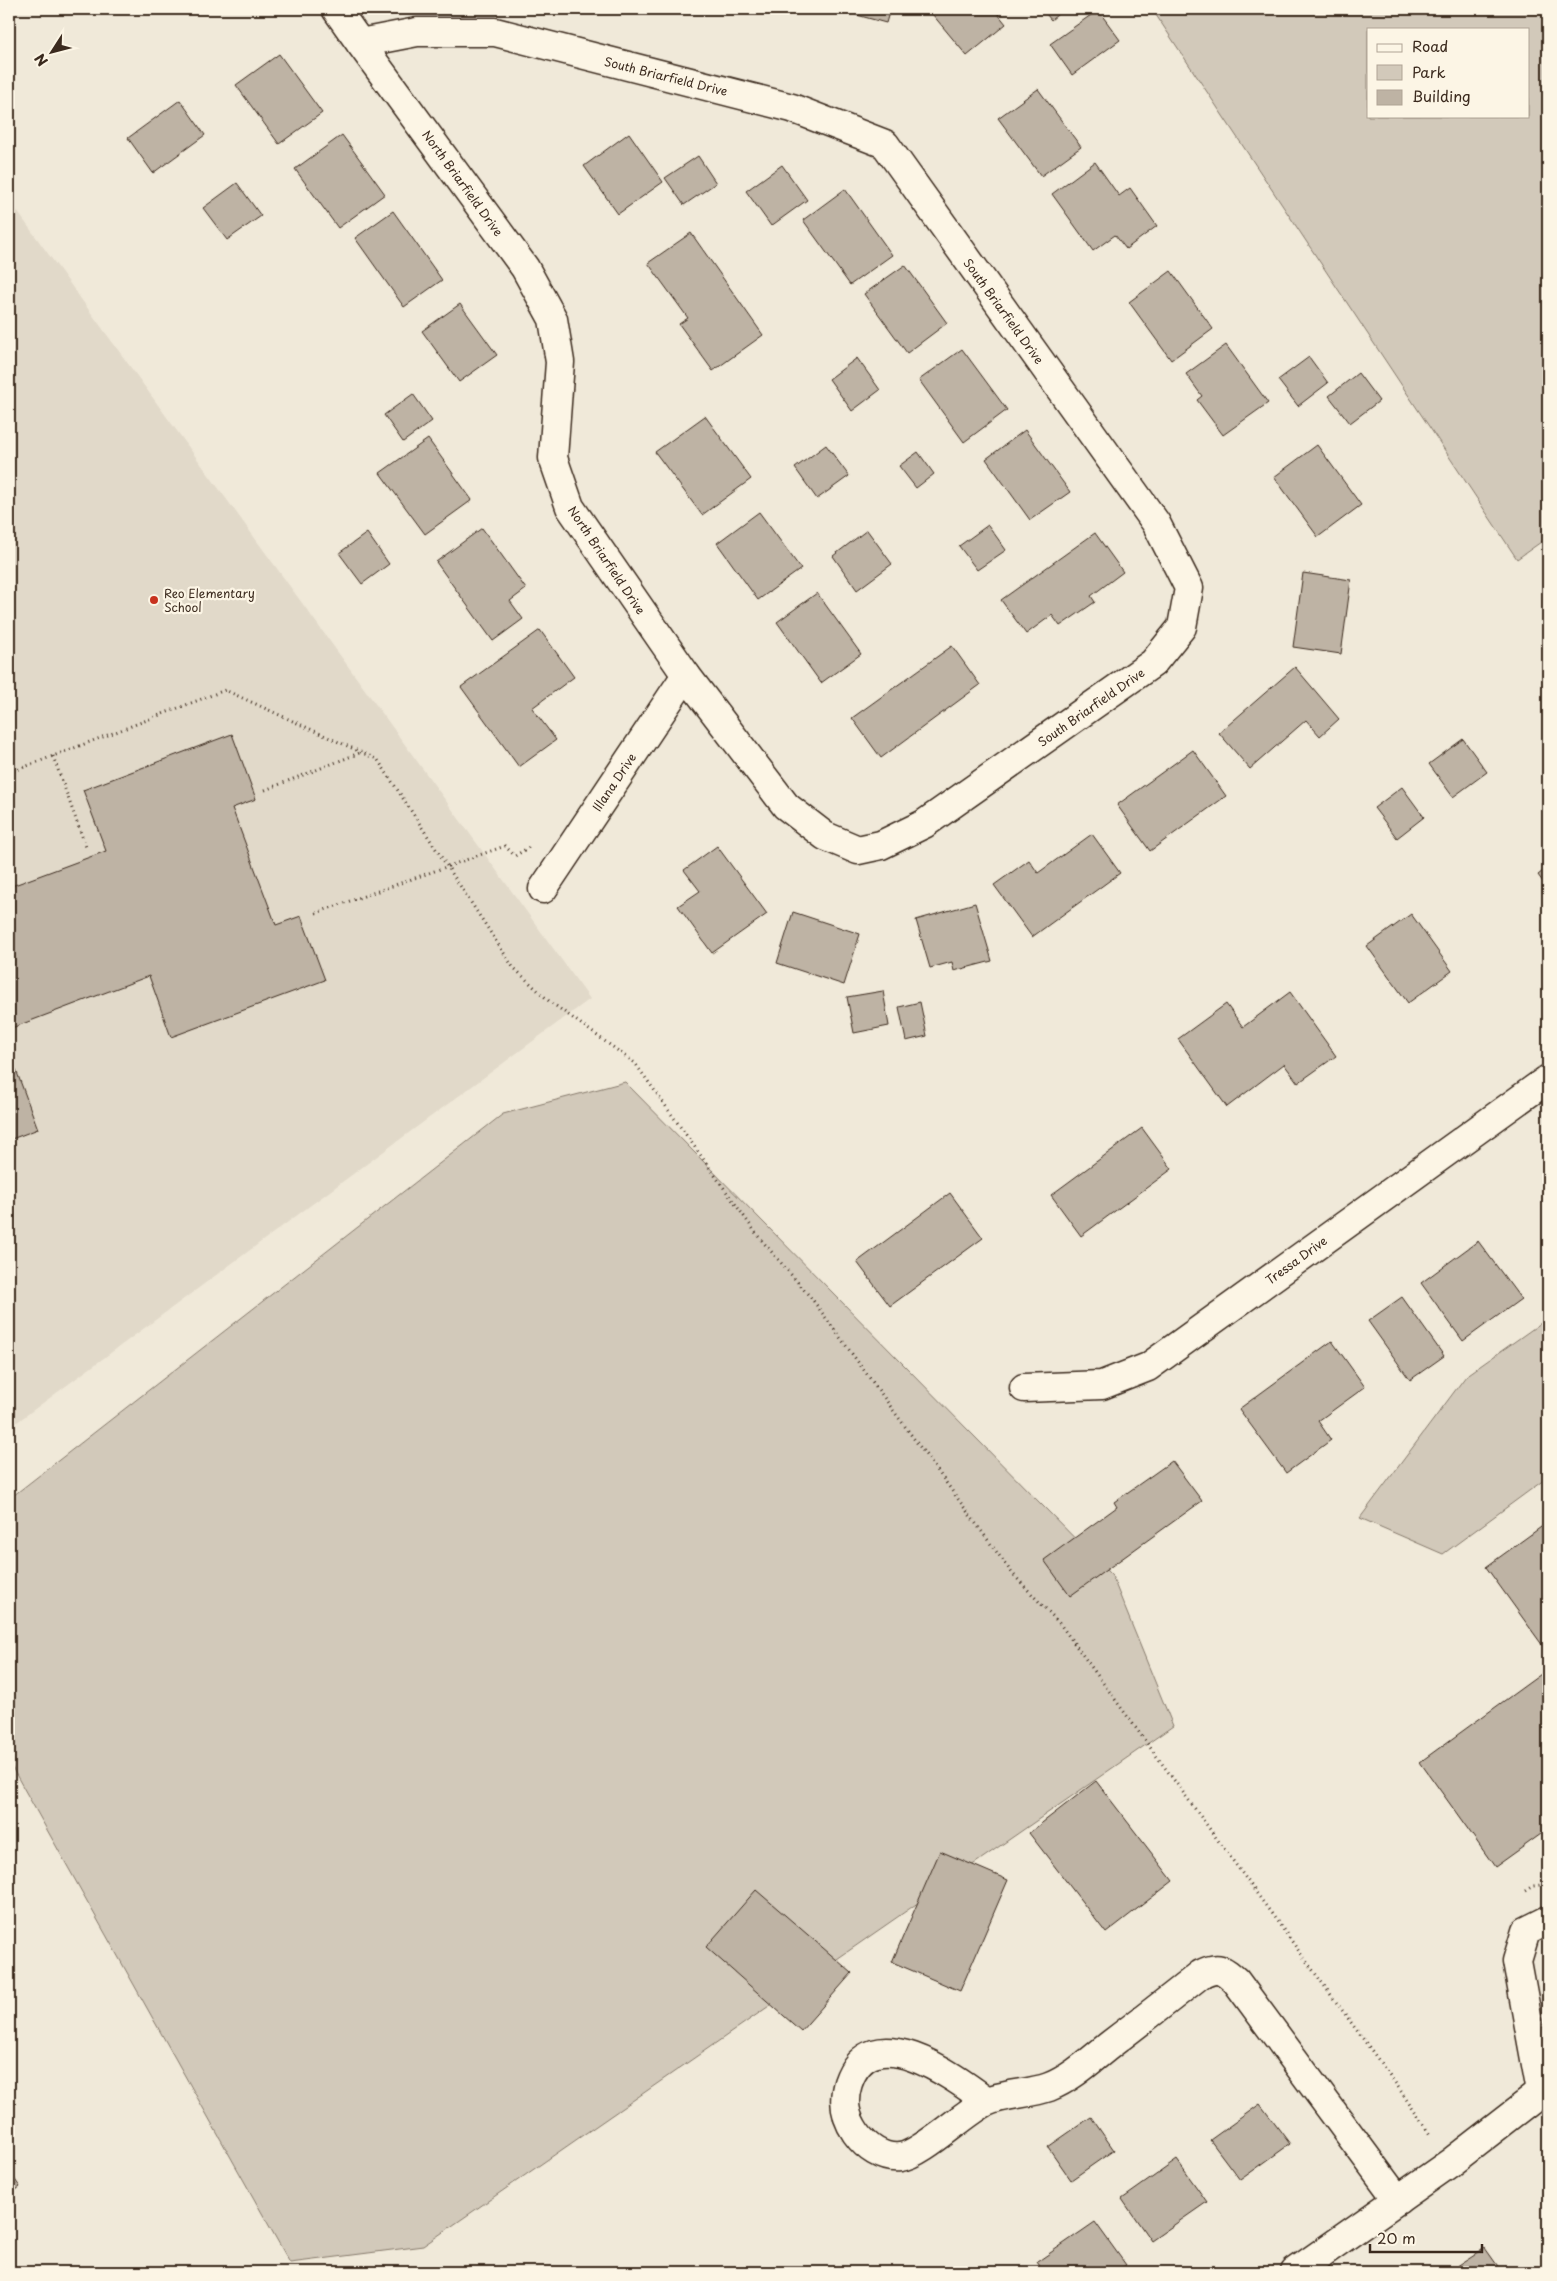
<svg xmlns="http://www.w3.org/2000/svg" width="1557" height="2281" font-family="'Playpen Sans',sans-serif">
<rect width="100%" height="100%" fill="#f0e9d9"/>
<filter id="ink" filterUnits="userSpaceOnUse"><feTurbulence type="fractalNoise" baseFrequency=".02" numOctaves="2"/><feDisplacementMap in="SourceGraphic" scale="10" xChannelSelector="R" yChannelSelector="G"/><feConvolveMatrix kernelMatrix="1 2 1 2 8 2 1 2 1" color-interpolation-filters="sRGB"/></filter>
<g filter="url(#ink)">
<polygon fill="#e1d9c9" points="9,200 590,999 9,1428"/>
<g fill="#d2c9ba" stroke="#867a6c" fill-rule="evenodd">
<path d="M1152 9H1548V537L1517 559ZM1368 29H1528V116H1368Z"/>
<polygon points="625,1082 1112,1576 1173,1726 423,2246 290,2263 9,1762 9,1499 503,1114"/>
<polygon points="1548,1318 1548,1477 1443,1554 1360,1518 1466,1376"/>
</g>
<g fill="#beb3a4" stroke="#3b2a1e">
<polygon points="835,9 890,9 886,23"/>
<polygon points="928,9 994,9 1006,24 967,56"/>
<polygon points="1042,9 1064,9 1051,20"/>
<polygon points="1098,10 1120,40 1072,75 1050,44"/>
<polygon points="279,54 322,113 279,144 236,85"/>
<polygon points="1038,89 1081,147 1041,176 998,118"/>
<polygon points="180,100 205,135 153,173 128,138"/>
<polygon points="629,133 663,182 618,214 584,166"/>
<polygon points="342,135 385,194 338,228 295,169"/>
<polygon points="698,156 716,183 684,205 665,178"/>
<polygon points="1095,162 1119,196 1130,188 1157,226 1126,249 1115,235 1093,251 1052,194"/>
<polygon points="782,165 807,200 771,226 746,191"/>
<polygon points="237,183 261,216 227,240 203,208"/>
<polygon points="845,189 892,255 850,285 803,220"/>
<polygon points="393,211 442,280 404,307 355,238"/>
<polygon points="691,233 763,335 713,371 679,324 688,318 648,263"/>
<polygon points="905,265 947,323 907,353 864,294"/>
<polygon points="1171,271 1213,329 1171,360 1129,302"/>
<polygon points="460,304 497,355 459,382 422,331"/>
<polygon points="1226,345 1268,403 1223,435 1197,400 1202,396 1186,374"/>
<polygon points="962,349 1007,410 964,442 919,380"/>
<polygon points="1309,357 1328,383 1298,406 1278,380"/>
<polygon points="857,358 880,390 852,411 829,379"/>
<polygon points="1358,373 1379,401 1350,423 1329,396"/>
<polygon points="413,394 432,421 403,442 384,415"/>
<polygon points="705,416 751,479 702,515 655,452"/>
<polygon points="1025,430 1070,492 1030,520 986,459"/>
<polygon points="428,439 472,500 425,534 380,473"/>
<polygon points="826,445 849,476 817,499 795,468"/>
<polygon points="1317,445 1361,505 1318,537 1274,477"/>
<polygon points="918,452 934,474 916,488 899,466"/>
<polygon points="759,512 801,569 758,600 717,543"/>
<polygon points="988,525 1006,550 977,570 959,546"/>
<polygon points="482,528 526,589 510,601 523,619 493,641 436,562"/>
<polygon points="867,530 892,564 857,590 833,556"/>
<polygon points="367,533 389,564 362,584 339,553"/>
<polygon points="1095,533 1123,572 1091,596 1095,602 1060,626 1052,615 1026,634 1001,600"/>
<polygon points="1303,573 1351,580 1341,654 1293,647"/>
<polygon points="817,593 861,654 821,683 777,622"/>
<polygon points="540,630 574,677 532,708 556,740 519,767 461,687"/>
<polygon points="952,646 980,685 881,758 852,718"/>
<polygon points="1295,667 1339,719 1320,736 1306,720 1250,769 1219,733"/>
<polygon points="232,734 256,799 232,808 276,925 301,916 325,980 171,1037 149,976 9,1029 9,887 106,851 83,790"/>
<polygon points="1463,739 1487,772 1453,797 1429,764"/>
<polygon points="1193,750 1226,796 1150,851 1117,805"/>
<polygon points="1402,787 1424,817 1397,838 1374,808"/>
<polygon points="1092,834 1120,873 1032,937 994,885 1029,860 1038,873"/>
<polygon points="717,846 767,914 712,953 678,906 700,891 684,870"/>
<polygon points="1548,867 1548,889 1538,875"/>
<polygon points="975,903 992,961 954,971 952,962 930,968 916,920"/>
<polygon points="793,912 860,934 844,985 777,963"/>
<polygon points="1411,914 1452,971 1408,1003 1367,946"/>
<polygon points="883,991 889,1026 854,1033 847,997"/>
<polygon points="1290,992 1336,1056 1298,1083 1284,1064 1227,1107 1178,1039 1226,1004 1243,1027"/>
<polygon points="920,1002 927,1036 906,1041 899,1007"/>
<polygon points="9,1051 38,1129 9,1140"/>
<polygon points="1142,1128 1172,1169 1081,1236 1051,1195"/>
<polygon points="950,1193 983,1238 890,1306 857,1262"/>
<polygon points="1478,1241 1521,1299 1463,1341 1421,1283"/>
<polygon points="1402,1297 1444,1356 1410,1380 1368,1321"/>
<polygon points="1332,1341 1365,1387 1318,1421 1331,1440 1286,1473 1239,1409"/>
<polygon points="1172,1461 1202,1501 1070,1596 1044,1560 1117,1507 1114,1502"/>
<polygon points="1548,1522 1548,1653 1486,1567"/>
<polygon points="1548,1669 1548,1829 1495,1867 1420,1762"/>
<polygon points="1096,1781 1173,1881 1106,1933 1029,1833"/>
<polygon points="940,1851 1008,1880 960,1991 892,1962"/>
<polygon points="756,1890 852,1973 801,2031 706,1947"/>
<polygon points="1260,2104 1290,2144 1240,2180 1210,2140"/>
<polygon points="1091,2117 1114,2150 1071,2180 1048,2147"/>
<polygon points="1177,2160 1207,2202 1151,2241 1122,2199"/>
<polygon points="9,2171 20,2187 9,2195"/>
<polygon points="1095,2222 1126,2265 1116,2272 1044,2272 1037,2262"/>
<polygon points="1485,2248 1502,2272 1448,2272"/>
</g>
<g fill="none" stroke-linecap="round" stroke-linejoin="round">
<g stroke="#3b2a1e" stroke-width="31">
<g id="minor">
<polyline points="336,9 360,43 525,268 553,319 560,362 553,458 570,507 686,675 786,806 825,836 858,850 881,845 924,824 1153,663 1182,627 1189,588 1156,523 885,144 792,108 495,32 417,32 360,43"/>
<polyline points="543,889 686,675"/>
<polyline points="1024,1388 1102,1385 1148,1367 1548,1079"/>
<polyline points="1541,2092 1517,1961 1526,1931 1548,1920"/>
<path d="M987 2101C953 2076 871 2015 848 2083 842 2102 845 2117 856 2133 866 2147 882 2159 900 2157 921 2155 965 2112 986 2102 1002 2094 1030 2094 1049 2087 1072 2078 1092 2059 1111 2044 1141 2021 1171 1998 1201 1974 1218 1965 1223 1969 1236 1981L1398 2200"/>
<polyline points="1295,2272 1450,2163 1548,2087"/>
</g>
</g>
<g stroke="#3b2a1e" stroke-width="3" stroke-dasharray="1 4" stroke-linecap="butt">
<polyline points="53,756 87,850"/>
<polyline points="9,773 225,690 378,760 513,967 549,1001 635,1063 758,1236 812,1299 1012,1573 1060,1624 1396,2084 1431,2136"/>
<polyline points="265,790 362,752"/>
<polyline points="316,913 505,846 515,856 529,847"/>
<polyline points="1525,1891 1533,1886 1548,1884"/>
</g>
<use href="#minor" stroke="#fcf5e5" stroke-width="28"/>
</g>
</g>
<circle fill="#c8321e" stroke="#fcf5e5" stroke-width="2" cx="154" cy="600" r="5"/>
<g text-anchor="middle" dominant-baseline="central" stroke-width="4.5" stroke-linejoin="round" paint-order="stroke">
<g font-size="12" fill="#3b2a1e" stroke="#fcf5e5">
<text transform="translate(666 76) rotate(14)">South Briarfield Drive</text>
<text transform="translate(463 183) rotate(54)">North Briarfield Drive</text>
<text transform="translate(1004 311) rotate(54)">South Briarfield Drive</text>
<text transform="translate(607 560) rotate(56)">North Briarfield Drive</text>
<text transform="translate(1091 707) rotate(-35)">South Briarfield Drive</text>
<text transform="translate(614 782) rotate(-56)">Illana Drive</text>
<text transform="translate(1296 1260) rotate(-36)">Tressa Drive</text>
</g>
<g font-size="12" fill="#3b2a1e" stroke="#fcf5e5" text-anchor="start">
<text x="164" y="593">Reo Elementary<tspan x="164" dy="14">School</tspan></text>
</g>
</g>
<rect width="1557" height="2281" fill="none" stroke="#fcf5e5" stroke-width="30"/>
<rect x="15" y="15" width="1527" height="2251" fill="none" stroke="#3b2a1e" stroke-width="2" filter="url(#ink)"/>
<rect x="1367" y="28" width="162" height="90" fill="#fcf5e5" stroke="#afa495"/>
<rect x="1377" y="44" width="25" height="8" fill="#fcf5e5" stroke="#afa495"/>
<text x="1412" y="52" font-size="15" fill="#3b2a1e">Road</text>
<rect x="1377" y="65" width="25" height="15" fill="#d2c9ba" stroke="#afa495"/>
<text x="1412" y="78" font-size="15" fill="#3b2a1e">Park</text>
<rect x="1377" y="90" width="25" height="15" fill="#beb3a4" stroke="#afa495"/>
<text x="1412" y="102" font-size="15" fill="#3b2a1e">Building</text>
<g transform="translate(52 52) rotate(234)" stroke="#fcf5e5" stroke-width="4" paint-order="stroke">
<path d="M0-4L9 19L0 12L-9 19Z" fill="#3b2a1e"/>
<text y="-8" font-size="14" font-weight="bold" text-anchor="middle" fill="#3b2a1e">N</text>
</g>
<path d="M1370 2244v8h112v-8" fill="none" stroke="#3b2a1e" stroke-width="2.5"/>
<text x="1377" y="2244" font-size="15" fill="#3b2a1e" stroke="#fcf5e5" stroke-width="4" paint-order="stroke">20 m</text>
</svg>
